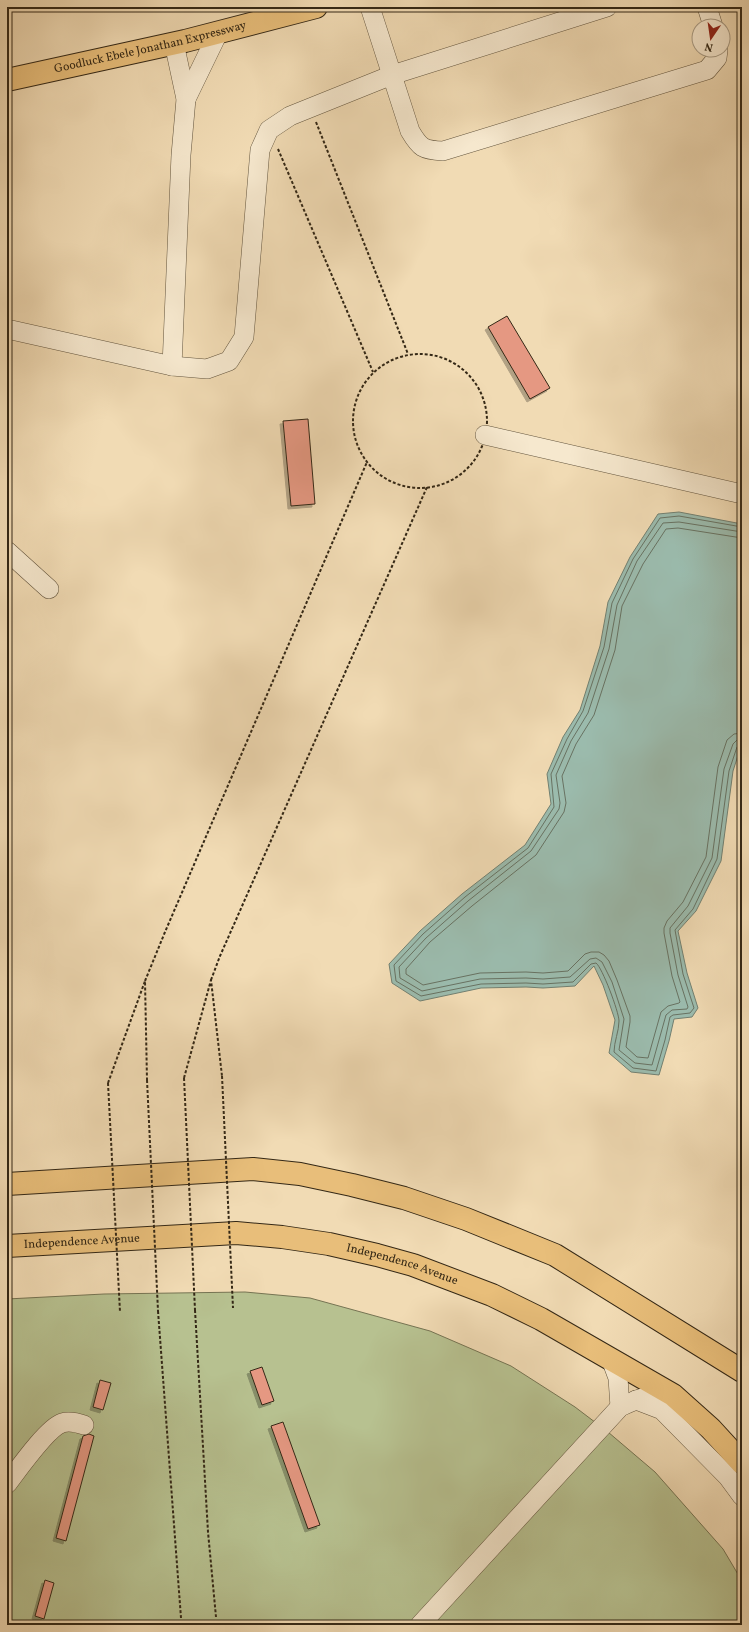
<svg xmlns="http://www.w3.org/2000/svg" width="749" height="1632" font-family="Vollkorn,serif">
<defs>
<filter id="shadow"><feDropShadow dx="-3" dy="3" stdDeviation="0" flood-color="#0004"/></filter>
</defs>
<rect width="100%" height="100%" fill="#f1dbb4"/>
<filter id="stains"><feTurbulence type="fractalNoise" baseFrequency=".005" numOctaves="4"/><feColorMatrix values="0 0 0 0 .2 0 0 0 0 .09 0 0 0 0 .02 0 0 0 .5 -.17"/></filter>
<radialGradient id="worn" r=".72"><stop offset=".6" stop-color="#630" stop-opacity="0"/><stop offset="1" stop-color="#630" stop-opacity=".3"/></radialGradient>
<polygon fill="#b7c190" stroke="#767453" points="245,1292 310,1298 430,1331 511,1366 575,1407 608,1432 655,1472 723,1549 742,1581 742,1625 7,1625 7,1299 104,1294"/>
<polygon fill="#9bbbad" stroke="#728071" points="679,512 742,524 742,743 733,771 721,861 696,911 678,931 687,973 698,1008 692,1017 674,1019 669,1041 659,1075 631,1072 609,1053 615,1020 603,985 594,966 575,986 543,988 526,987 481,988 420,1001 392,983 389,964 420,931 462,894 525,845 551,804 547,774 563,737 580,710 600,646 608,602 630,557 658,514"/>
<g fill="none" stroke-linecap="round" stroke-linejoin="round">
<g stroke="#687262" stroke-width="1">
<path d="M742 527 679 516 660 518 633 559 612 603 604 647 583 711 567 739 551 774 554 807 528 848 465 897 423 934 394 965 396 981 421 996 481 984 526 983 543 984 573 982 591 964 596 963C602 967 619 1012 619 1021 619 1031 614 1042 614 1052L633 1068 656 1071 665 1040 670 1017 673 1015 690 1013 694 1008 683 974 675 930 693 909 717 859 729 771 737 747 742 744"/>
<polyline points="742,532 679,522 663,523 637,561 617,605 609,649 588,713 571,741 556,775 560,803 559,809 531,851 468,901 426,938 399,967 400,978 422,991 480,979 526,978 543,979 570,977 590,959 596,958 602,962 612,982 624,1019 619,1050 635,1063 652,1065 666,1015 672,1010 687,1009 688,1007 678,975 670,933 670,928 688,906 712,858 724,769 733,744 737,740 742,739"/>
<polyline points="742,538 678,528 666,529 643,564 622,606 615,650 594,715 576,744 562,776 566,803 564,812 536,855 472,906 430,942 406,969 406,974 423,985 480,973 526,972 543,973 568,971 585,954 591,952 599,952 604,955 609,961 617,980 630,1016 630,1022 626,1047 637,1057 648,1058 661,1012 668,1006 679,1003 680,1002 672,976 664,933 664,928 667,921 683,902 706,857 718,767 727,740 734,734 742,733"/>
</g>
</g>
<g fill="#e59882" stroke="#342816" filter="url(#shadow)">
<polygon points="507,316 550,388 530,399 488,327"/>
<polygon points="308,419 315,504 291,506 283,421"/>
<polygon points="262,1367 274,1401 262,1405 250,1371"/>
<polygon points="100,1380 111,1383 103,1410 93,1407"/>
<polygon points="283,1422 320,1525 308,1529 271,1426"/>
<polygon points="89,1434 94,1436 66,1541 56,1538 83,1436"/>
<polygon points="45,1580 54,1583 44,1619 35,1616"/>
</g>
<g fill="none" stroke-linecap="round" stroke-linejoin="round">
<g stroke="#63553e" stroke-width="20">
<g id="minor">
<path d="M370 7 410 131C420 148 423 150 443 151L707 70 717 58 718 50"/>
<polyline points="707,7 713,26"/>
<polyline points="186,99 218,33"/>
<polyline points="7,329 172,366 207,369 229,361 244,337 260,150 269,130 290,116 392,75 607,7"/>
<polyline points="172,366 181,155 186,99 174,43"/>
<polyline points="485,435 742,494"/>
<polyline points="7,551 49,589"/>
<polyline points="611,1359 618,1378 620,1407"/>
<polyline points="636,1400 662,1410 728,1477 742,1496"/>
<path d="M7 1484C17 1471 47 1428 62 1423 68 1421 78 1423 84 1425"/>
<path d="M420 1625 620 1407C642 1397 649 1394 673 1395"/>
</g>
</g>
<g stroke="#342816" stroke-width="24">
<g id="major">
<path id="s1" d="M7 80 185 41 316 7"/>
</g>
</g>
<g stroke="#342816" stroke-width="24">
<g id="highway">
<polyline points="7,1184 253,1169 300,1174 352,1185 404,1198 466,1219 555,1255 742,1371"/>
<path id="s2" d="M7 1246 236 1233 282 1237 329 1244 377 1255 413 1265 492 1295 541 1319 673 1395 711 1429 742 1463"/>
</g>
</g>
<g stroke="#342816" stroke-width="2" stroke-dasharray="3 2" stroke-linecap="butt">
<polyline points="316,122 408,354"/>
<polyline points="278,149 373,372"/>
<circle cx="420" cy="421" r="67"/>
<polyline points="211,980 220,956 427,487"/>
<polyline points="145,981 165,932 367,462"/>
<polyline points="184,1078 211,980 222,1076"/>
<polyline points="108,1083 145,981 147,1080"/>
<polyline points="195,1310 208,1532 216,1617"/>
<polyline points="158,1311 181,1618"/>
</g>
<use href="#minor" stroke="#f6e8ce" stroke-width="19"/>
<use href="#major" stroke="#e8be7a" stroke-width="22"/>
<use href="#highway" stroke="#e8be7a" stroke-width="22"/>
<g stroke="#342816" stroke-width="2" stroke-dasharray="3 2" stroke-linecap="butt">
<polyline points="222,1076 233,1308"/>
<polyline points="184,1078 195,1310"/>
<polyline points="147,1080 158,1311"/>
<polyline points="108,1083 120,1312"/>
</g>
</g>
<g text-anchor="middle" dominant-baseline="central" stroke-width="3" stroke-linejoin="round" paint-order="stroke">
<g font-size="12" fill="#342816" stroke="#f6e8ce">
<text stroke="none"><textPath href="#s1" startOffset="147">Goodluck Ebele Jonathan Expressway</textPath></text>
<text stroke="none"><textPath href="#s2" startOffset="75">Independence Avenue</textPath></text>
<text stroke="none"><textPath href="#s2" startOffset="399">Independence Avenue</textPath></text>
</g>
</g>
<rect width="749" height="1632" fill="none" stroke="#f1dbb4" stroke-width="24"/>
<rect x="8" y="8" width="733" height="1616" fill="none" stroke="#342816" stroke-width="2"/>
<rect x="12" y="12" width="725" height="1608" fill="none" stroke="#342816"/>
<g transform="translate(711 38) rotate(193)"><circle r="19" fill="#f6e8ce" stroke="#a89b84"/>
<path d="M0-3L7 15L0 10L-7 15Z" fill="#8f2418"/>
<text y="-6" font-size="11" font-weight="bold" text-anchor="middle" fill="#342816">N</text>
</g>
<rect width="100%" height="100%" filter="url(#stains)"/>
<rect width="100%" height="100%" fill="url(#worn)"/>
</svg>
